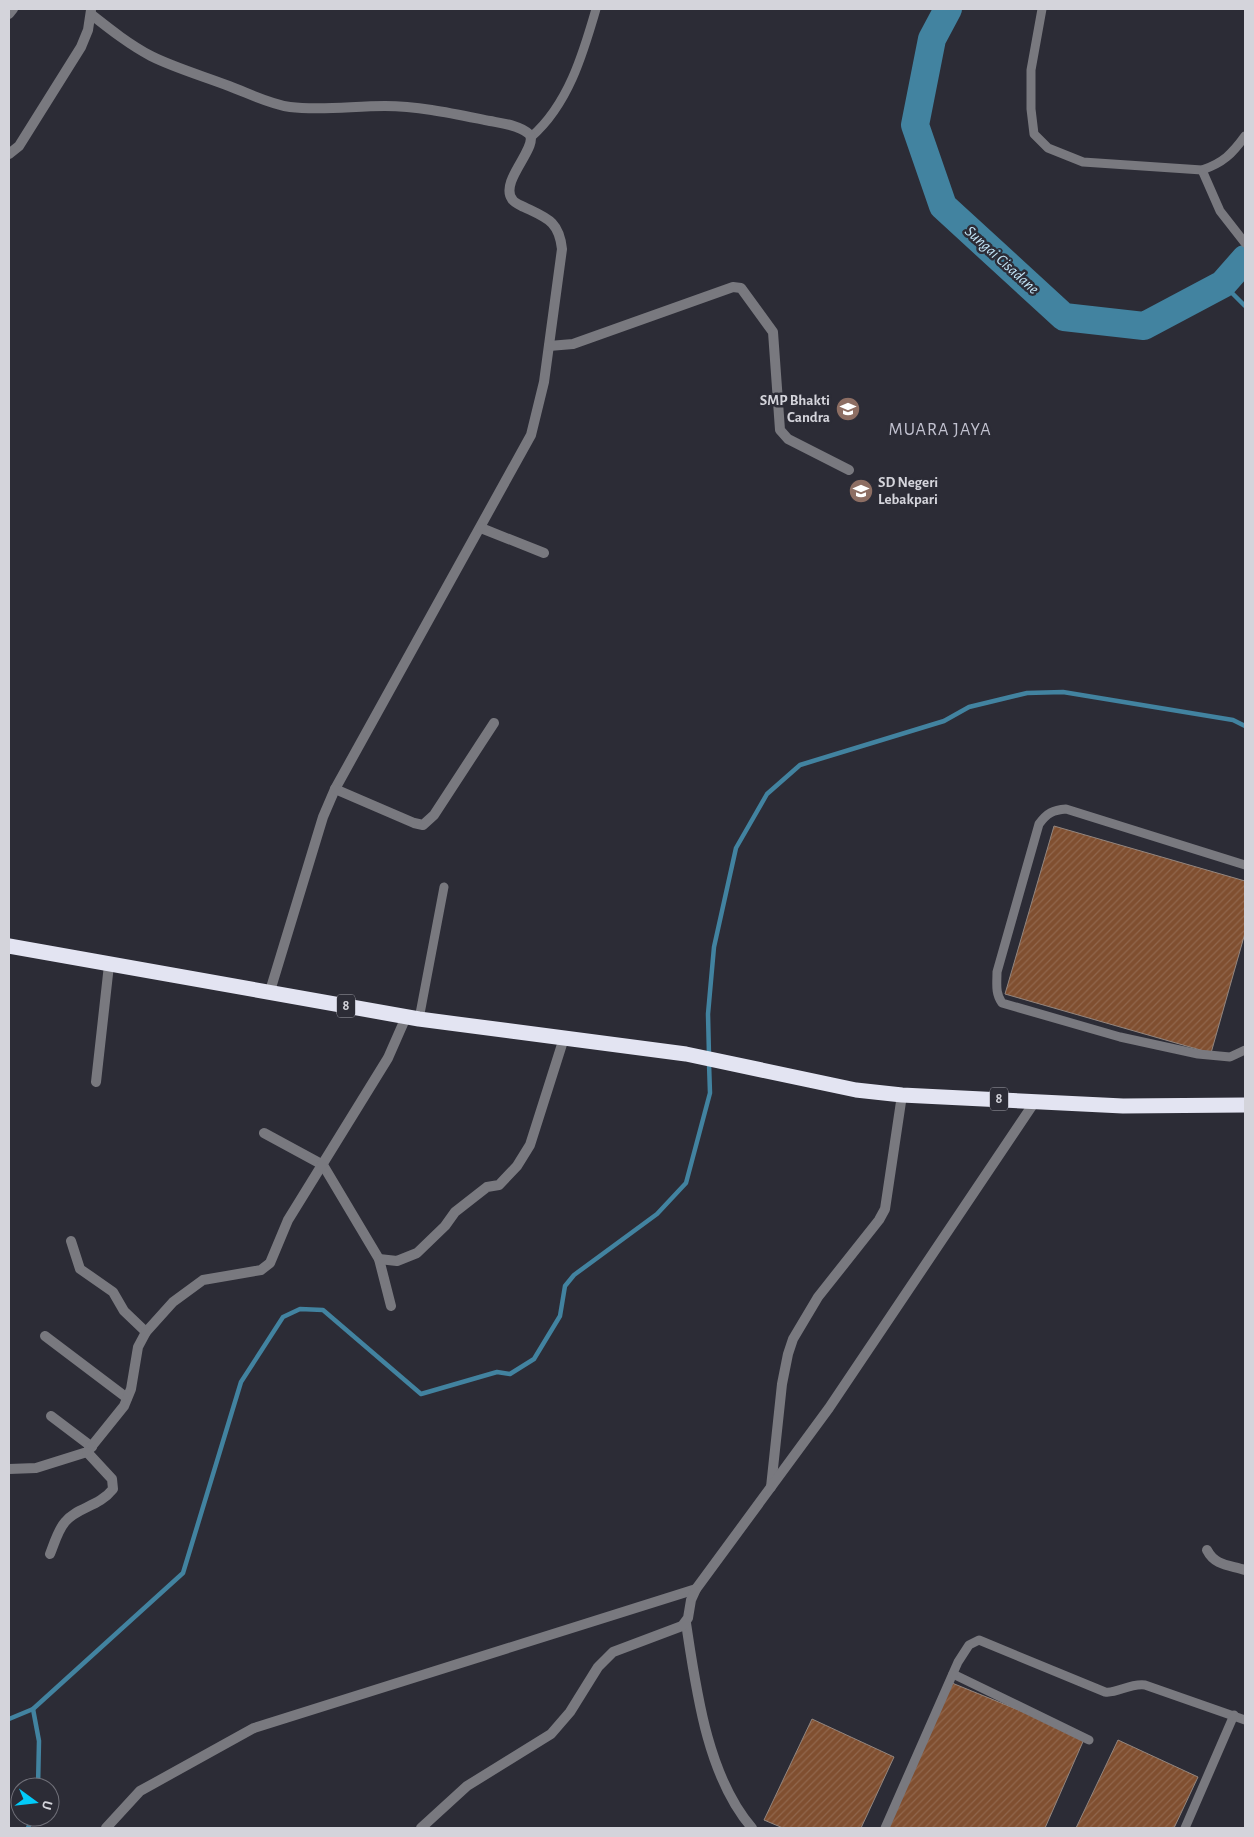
<svg xmlns="http://www.w3.org/2000/svg" width="1254" height="1837" font-family="'Alegreya Sans',sans-serif">
<defs>
<pattern id="building-hatch" width="6" height="6" patternUnits="userSpaceOnUse" patternTransform="scale(1.25)"><rect width="6" height="6" fill="#804f30"/><path d="M-1 1l2-2M0 6l6-6M5 7l2-2" fill="none" stroke="#91674d"/></pattern>
</defs>
<rect width="100%" height="100%" fill="#2c2c36"/>
<g fill="none" stroke-linecap="round" stroke-linejoin="round">
<g stroke="#4283a0" stroke-width="4.5">
<polyline points="1223,284 1245,306"/>
<polyline points="709,1055 708,1014 714,947 736,848 767,794 800,765 944,721 969,707 1027,693 1063,692 1233,720 1245,726"/>
<polyline points="33,1709 39,1741 38,1787"/>
<polyline points="9,1719 33,1709 183,1573 241,1382 283,1317 300,1309 323,1310 421,1394 497,1372 510,1374 534,1359 560,1316 565,1286 574,1275 657,1214 686,1183 710,1093 709,1063"/>
<polyline points="28,1828 32,1817"/>
</g>
<polyline stroke="#4283a0" stroke-width="28" points="948,9 932,39 915,125 943,206 1064,317 1144,326 1223,284 1245,259"/>
</g>
<g fill="url(#building-hatch)" stroke="#93867f">
<polygon points="1054,826 1245,881 1245,933 1211,1053 1005,994"/>
<polygon points="952,1683 1085,1737 1045,1828 888,1828"/>
<polygon points="812,1719 894,1757 861,1828 783,1828 764,1820"/>
<polygon points="1118,1740 1198,1777 1174,1828 1076,1828"/>
</g>
<g fill="none" stroke-linecap="round" stroke-linejoin="round">
<g stroke="#79797f" stroke-width="9">
<path d="M1042 9 1031 70V109L1034 134 1048 148 1083 162 1202 170C1223 163 1232 154 1245 136"/>
<path d="M531 137C568 105 583 54 596 9"/>
<polyline points="1202,170 1220,211 1245,243"/>
<path d="M1245 865 1066 809C1053 810 1047 813 1039 824L997 972C997 984 995 993 1002 1003L1120 1037 1198 1054 1230 1057 1245 1050"/>
<polyline points="419,1019 444,887"/>
<polyline points="953,1674 1089,1740"/>
<path d="M885 1828 958 1662 969 1645 979 1640 1105 1692C1117 1694 1129 1683 1145 1685L1245 1720"/>
<polyline points="1185,1828 1234,1715"/>
</g>
<g stroke="#79797f" stroke-width="10">
<polyline points="9,14 13,9"/>
<path d="M92 15C111 30 130 45 151 56 175 68 203 76 229 86 248 93 269 104 290 107 321 111 353 106 385 106 420 106 455 114 490 121 501 123 520 125 529 134 540 146 499 181 512 199 514 203 520 205 524 207 547 218 559 221 562 249L544 382 531 435 335 789 323 817 270 991"/>
<polyline points="9,154 19,146 81,47 88,30 91,10"/>
<polyline points="549,346 573,344 733,287 741,288 773,332 780,430 788,439 849,470"/>
<polyline points="481,528 544,553"/>
<polyline points="335,789 414,823 423,825 434,815 494,723"/>
<polyline points="96,1082 109,965"/>
<polyline points="264,1133 323,1165 379,1259 391,1306"/>
<polyline points="71,1241 80,1269 113,1292 124,1311 146,1332"/>
<polyline points="379,1259 397,1261 417,1253 445,1226 455,1212 487,1187 499,1185 517,1166 530,1145 564,1038"/>
<polyline points="45,1336 127,1398"/>
<polyline points="51,1416 92,1447"/>
<polyline points="9,1469 36,1468 87,1452 124,1406 131,1389 138,1347 146,1332 173,1302 203,1280 261,1270 270,1263 288,1220 388,1058 406,1017"/>
<polyline points="771,1487 782,1384 788,1354 793,1339 818,1297 879,1220 885,1209 902,1095"/>
<path d="M1207 1550C1215 1566 1230 1565 1245 1570"/>
<path d="M50 1554C54 1544 58 1530 65 1522 77 1507 99 1507 113 1489L112 1479 87 1452"/>
<path d="M686 1623C696 1689 707 1776 752 1828"/>
<polyline points="106,1828 140,1791 254,1728 696,1589"/>
<polyline points="421,1828 467,1786 551,1734 570,1712 598,1667 613,1652 682,1626 688,1618 691,1600 696,1589 829,1408 1036,1100"/>
</g>
<polyline stroke="#e3e4f2" stroke-width="15" points="9,946 419,1019 686,1054 856,1090 902,1095 1123,1106 1245,1105"/>
</g>
<defs>
<g id="school-disc" transform="scale(1.25)"><circle r="9.5" fill="#8d6e63" stroke="#2c2c36"/><path d="M0-5L7-2L0 1L-7-2ZM-4 1L0 2.5L4 1V4Q0 6-4 4Z" fill="#fff"/></g>
</defs>
<g fill-rule="evenodd">
<use href="#school-disc" x="848" y="409"/>
<use href="#school-disc" x="861" y="491"/>
</g>
<g text-anchor="middle" dominant-baseline="central" stroke-width="5" stroke-linejoin="round" paint-order="stroke">
<g fill="#2c2c36" stroke="#a2a2aa" stroke-width="1">
<rect x="337" y="994.5" width="18" height="23" rx="4"/>
<rect x="990" y="1087.5" width="18" height="23" rx="4"/>
</g>
<g font-size="14" font-weight="bold" fill="#d4d4db">
<text x="346" y="1006">8</text>
<text x="999" y="1099">8</text>
</g>
<g font-size="15" font-weight="bold" fill="#d4d4db" stroke="#2c2c36" text-anchor="end">
<text x="830" y="400">SMP Bhakti<tspan x="830" dy="17">Candra</tspan></text>
<text x="878" y="482" text-anchor="start">SD Negeri<tspan x="878" dy="17">Lebakpari</tspan></text>
</g>
<g font-size="16" font-style="italic" fill="#c2e5f7" stroke="#2c2c36">
<text transform="translate(1002 260) rotate(42)">Sungai Cisadane</text>
</g>
<g font-size="18" letter-spacing="1" fill="#c2c2d0" stroke="#2c2c36">
<text x="940" y="430">MUARA JAYA</text>
</g>
</g>
<rect width="1254" height="1837" fill="none" stroke="#d4d4db" stroke-width="20"/>
<g transform="translate(35 1802) rotate(105)"><circle r="24" fill="#2c2c36" stroke="#6f6f78"/>
<path d="M0-4L9 19L0 12L-9 19Z" fill="#02cbf9"/>
<text y="-8" font-size="14" font-weight="bold" text-anchor="middle" fill="#d4d4db">U</text>
</g>
</svg>
